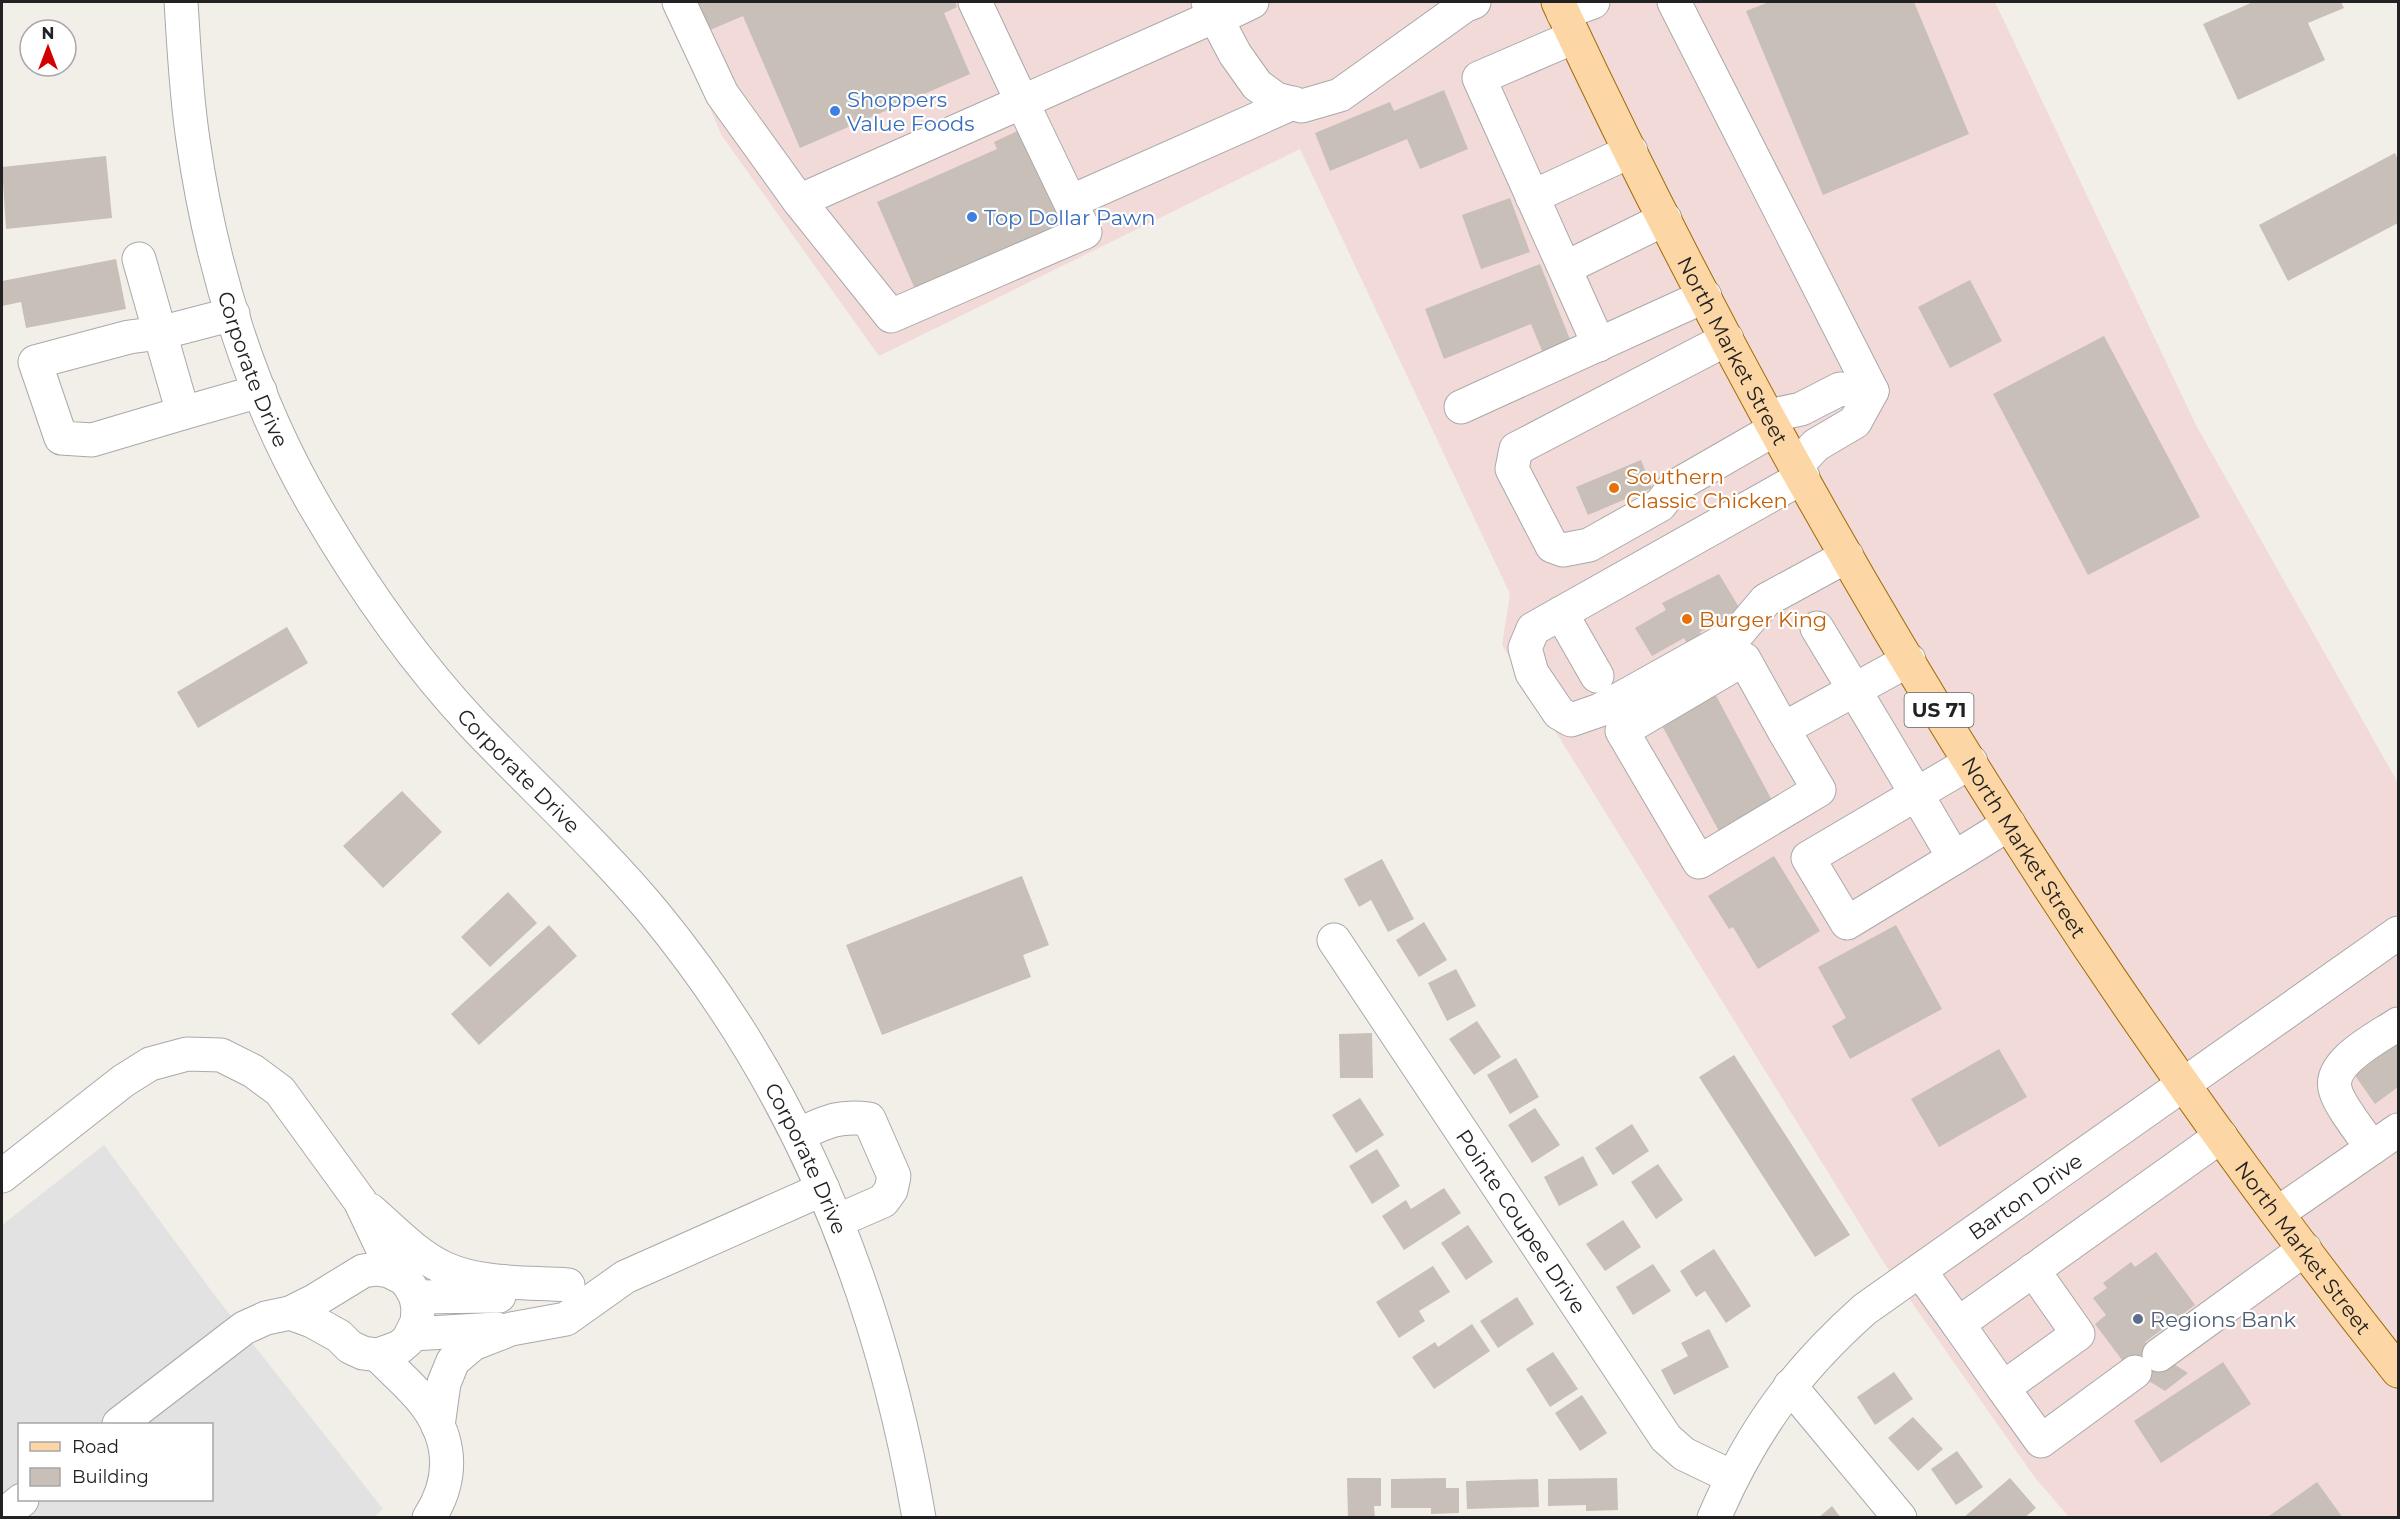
<svg xmlns="http://www.w3.org/2000/svg" width="2400" height="1519" font-family="Montserrat,sans-serif">
<rect width="100%" height="100%" fill="#f2efe9"/>
<polygon fill="#f2dad9" points="664,2 1995,2 2196,425 2398,783 2398,1517 2069,1517 2036,1479 1884,1263 1502,645 1510,594 1300,149 879,356 722,136"/>
<path fill="#e2e2e2" fill-rule="evenodd" d="M104 1145 216 1297 383 1509 373 1518H2V1225ZM20 1424H212V1500H20Z"/>
<g fill="#c7bfb8">
<polygon points="689,2 955,2 957,7 944,13 970,74 800,148 743,16 703,33"/>
<polygon points="1769,2 1914,2 1969,134 1823,195 1746,11"/>
<polygon points="2253,2 2341,2 2344,8 2308,23 2325,60 2238,100 2203,24"/>
<polygon points="1444,90 1468,149 1420,169 1407,139 1330,171 1315,133 1390,102 1394,111"/>
<polygon points="1022,129 1067,231 918,296 877,202 997,149 994,142"/>
<polygon points="2395,153 2398,160 2398,223 2288,281 2259,225"/>
<polygon points="106,156 112,218 6,229 2,167"/>
<polygon points="1510,198 1530,252 1481,269 1462,215"/>
<polygon points="116,259 126,309 26,328 21,302 2,306 2,281"/>
<polygon points="1540,264 1573,347 1545,358 1531,324 1444,359 1425,309"/>
<polygon points="1970,280 2002,341 1950,368 1918,307"/>
<polygon points="2104,336 2200,517 2088,575 1993,394"/>
<polygon points="1641,460 1652,488 1588,515 1576,487"/>
<polygon points="1719,574 1740,609 1700,632 1702,637 1688,645 1684,638 1652,656 1635,628 1666,610 1662,603"/>
<polygon points="287,627 308,663 198,728 177,692"/>
<polygon points="1713,690 1775,806 1721,835 1659,720"/>
<polygon points="402,791 442,832 383,888 343,846"/>
<polygon points="1774,856 1820,931 1758,969 1733,927 1729,929 1708,896"/>
<polygon points="1382,859 1414,919 1388,932 1371,900 1359,907 1344,879"/>
<polygon points="1022,876 1049,945 1023,955 1031,977 882,1035 846,945"/>
<polygon points="508,892 537,923 490,967 461,937"/>
<polygon points="1424,922 1447,960 1419,977 1396,940"/>
<polygon points="549,925 577,956 479,1045 451,1014"/>
<polygon points="1896,925 1942,1009 1850,1059 1832,1026 1846,1018 1818,967"/>
<polygon points="1456,969 1476,1006 1447,1021 1428,983"/>
<polygon points="1477,1021 1501,1057 1474,1075 1449,1039"/>
<polygon points="1372,1033 1373,1078 1340,1078 1339,1034"/>
<polygon points="2398,1042 2398,1087 2375,1104 2354,1074"/>
<polygon points="1999,1049 2027,1097 1939,1147 1911,1099"/>
<polygon points="1734,1055 1850,1235 1815,1257 1699,1077"/>
<polygon points="1516,1058 1539,1097 1510,1114 1487,1075"/>
<polygon points="1360,1098 1384,1135 1356,1153 1332,1115"/>
<polygon points="1535,1108 1560,1145 1532,1163 1508,1125"/>
<polygon points="1632,1124 1649,1151 1613,1175 1595,1148"/>
<polygon points="1377,1149 1400,1186 1372,1204 1349,1166"/>
<polygon points="1583,1156 1598,1185 1559,1206 1544,1177"/>
<polygon points="1658,1164 1683,1200 1656,1219 1631,1182"/>
<polygon points="1444,1188 1461,1213 1404,1250 1382,1216 1406,1200 1411,1209"/>
<polygon points="1623,1220 1641,1247 1605,1271 1586,1244"/>
<polygon points="1468,1225 1493,1262 1466,1280 1441,1243"/>
<polygon points="1714,1249 1751,1306 1726,1323 1705,1291 1696,1297 1680,1271"/>
<polygon points="2156,1252 2195,1305 2145,1342 2150,1349 2188,1373 2165,1391 2128,1368 2095,1324 2106,1315 2093,1298 2107,1288 2103,1283 2131,1262 2135,1267"/>
<polygon points="1653,1264 1671,1291 1633,1315 1616,1287"/>
<polygon points="1433,1266 1450,1292 1419,1311 1425,1321 1399,1338 1376,1302"/>
<polygon points="1517,1297 1534,1324 1498,1348 1480,1321"/>
<polygon points="1472,1324 1490,1351 1434,1389 1412,1357 1435,1342 1438,1347"/>
<polygon points="1709,1329 1729,1367 1674,1395 1661,1370 1688,1356 1681,1343"/>
<polygon points="1553,1352 1578,1389 1550,1407 1526,1369"/>
<polygon points="2223,1362 2251,1404 2161,1463 2134,1421"/>
<polygon points="1894,1372 1913,1399 1875,1425 1857,1397"/>
<polygon points="1582,1395 1607,1433 1580,1451 1555,1413"/>
<polygon points="1913,1417 1943,1449 1918,1471 1888,1438"/>
<polygon points="1957,1451 1983,1487 1956,1505 1931,1469"/>
<polygon points="1347,1478 1381,1478 1381,1506 1374,1506 1375,1518 1348,1518"/>
<polygon points="1446,1478 1446,1488 1459,1488 1459,1513 1431,1514 1431,1508 1391,1508 1391,1479"/>
<polygon points="1617,1478 1618,1510 1586,1511 1586,1505 1548,1506 1548,1479"/>
<polygon points="2010,1478 2036,1508 2024,1518 1963,1518"/>
<polygon points="1538,1479 1539,1507 1467,1509 1466,1481"/>
<polygon points="2317,1482 2343,1518 2266,1518"/>
<polygon points="1832,1506 1841,1518 1818,1518"/>
</g>
<g fill="none" stroke-linecap="round" stroke-linejoin="round">
<g stroke="#a9a9a9" stroke-width="35">
<g id="minor">
<path id="s1" d="M181 2C184 48 186 94 193 140 211 267 251 397 316 508 361 585 413 660 474 725 534 788 598 846 654 913 799 1089 881 1294 919 1518"/>
<polyline points="679,2 722,94 799,201"/>
<polyline points="975,2 1022,102 1215,16 1235,54 1257,85 1276,99 1302,106 1340,95 1464,6 1474,2"/>
<polyline points="1208,2 1215,16 1225,15 1252,2"/>
<polyline points="1674,2 1872,391"/>
<polyline points="1563,13 1593,2"/>
<polyline points="1574,37 1479,78 1599,345"/>
<polyline points="1532,197 1631,151"/>
<polyline points="1070,202 1085,232 891,316 799,201 1022,102 1070,202 1293,103"/>
<polyline points="139,259 160,333 129,337 35,362 61,438 92,440 183,413"/>
<polyline points="1565,268 1665,219"/>
<polyline points="233,314 160,333 183,413 260,391"/>
<polyline points="1727,339 1516,449 1512,469 1552,546 1563,550 1589,545 1660,505 1674,487 1775,429"/>
<polyline points="1461,407 1705,296"/>
<polyline points="1769,416 1801,409 1840,389 1872,391"/>
<polyline points="1796,466 1816,445 1855,422 1872,391"/>
<polyline points="1803,477 1533,629 1525,648 1532,673 1559,713 1571,720 1600,710 1738,633 1766,600 1847,556"/>
<polyline points="1561,613 1597,676"/>
<path d="M1817 628C1863 704 1909 781 1954 858L1847 923 1808 858 1971 762"/>
<polyline points="1783,729 1744,659 1622,731 1699,862 1819,790 1783,729 1909,660"/>
<polyline points="1954,858 2009,824"/>
<path id="s2" d="M1334 940 1666 1438 1684 1454 1732 1477"/>
<path d="M798 1135C826 1122 838 1115 869 1119L894 1176 891 1190 883 1201 837 1221"/>
<path d="M2372 1148C2363 1135 2340 1106 2336 1092 2325 1063 2379 1037 2398 1024"/>
<polyline points="2,1176 123,1081 150,1064 187,1054 221,1055 253,1071 280,1091 360,1201 386,1256 410,1286 416,1297 418,1309 417,1322 408,1340 400,1347 378,1355 363,1353 350,1347 339,1336 312,1321 290,1313"/>
<path d="M370 1210C393 1230 416 1255 444 1268 481 1285 527 1282 568 1285"/>
<polyline points="2278,1213 2398,1130"/>
<polyline points="1920,1271 1958,1324 2221,1136"/>
<polyline points="416,1297 499,1296"/>
<polyline points="1958,1324 2003,1388 2078,1334 2033,1270"/>
<polyline points="412,1334 497,1329"/>
<path d="M378 1355C394 1372 413 1387 426 1405 453 1442 453 1481 429 1518"/>
<polyline points="2159,1355 2305,1249"/>
<polyline points="1790,1386 1900,1518"/>
<polyline points="2003,1388 2041,1441 2135,1372"/>
<polyline points="119,1424 244,1328 266,1318 290,1313 314,1301 363,1271 376,1269 389,1271 401,1277"/>
<polyline points="438,1426 444,1383 453,1361 473,1344 511,1329 566,1319 625,1277 823,1189"/>
<polyline points="2,1516 22,1500"/>
<path id="s3" d="M1714 1518C1751 1432 1795 1371 1865 1309L2398 933"/>
</g>
</g>
<g stroke="#a06b00" stroke-width="35">
<g id="major">
<path id="s4" d="M1558 2C1785 487 2065 951 2398 1371"/>
</g>
</g>
<use href="#minor" stroke="#fff" stroke-width="33"/>
<use href="#major" stroke="#fcd6a4" stroke-width="33"/>
</g>
<g fill="#3f7fe0" stroke="#fff" stroke-width="2">
<circle cx="835" cy="111" r="6"/>
<circle cx="972" cy="217" r="6"/>
</g>
<g fill="#e8710a" stroke="#fff" stroke-width="2">
<circle cx="1614" cy="488" r="6"/>
<circle cx="1687" cy="619" r="6"/>
</g>
<circle fill="#5c6f8a" stroke="#fff" stroke-width="2" cx="2138" cy="1319" r="6"/>
<g text-anchor="middle" dominant-baseline="central" stroke-width="4.5" stroke-linejoin="round" paint-order="stroke">
<rect fill="#fff" stroke="#646464" stroke-width="1.5" x="1904.5" y="693" width="69" height="34" rx="4.5"/>
<g font-size="20" font-weight="bold" fill="#222">
<text x="1939" y="710">US 71</text>
</g>
<g font-size="21" fill="#366cbe" stroke="#fff" text-anchor="start">
<text x="847" y="99">Shoppers<tspan x="847" dy="24">Value Foods</tspan></text>
<text x="984" y="217">Top Dollar Pawn</text>
</g>
<g font-size="21" fill="#222" stroke="#fff">
<text stroke="none"><textPath href="#s4" startOffset="390">North Market Street</textPath></text>
<text stroke="none"><textPath href="#s1" startOffset="376">Corporate Drive</textPath></text>
<text stroke="none"><textPath href="#s1" startOffset="862">Corporate Drive</textPath></text>
<text stroke="none"><textPath href="#s4" startOffset="966">North Market Street</textPath></text>
<text stroke="none"><textPath href="#s1" startOffset="1348">Corporate Drive</textPath></text>
<text stroke="none"><textPath href="#s3" startOffset="456">Barton Drive</textPath></text>
<text stroke="none"><textPath href="#s2" startOffset="338">Pointe Coupee Drive</textPath></text>
<text stroke="none"><textPath href="#s4" startOffset="1454">North Market Street</textPath></text>
</g>
<g font-size="21" fill="#c56008" stroke="#fff" text-anchor="start">
<text x="1626" y="476">Southern<tspan x="1626" dy="24">Classic Chicken</tspan></text>
<text x="1699" y="619">Burger King</text>
</g>
<g font-size="21" fill="#4e5e75" stroke="#fff" text-anchor="start">
<text x="2150" y="1319">Regions Bank</text>
</g>
</g>
<rect width="2400" height="1519" fill="none" stroke="#222222" stroke-width="6"/>
<rect x="18" y="1423" width="195" height="78" fill="#ffffff" stroke="#a7a7a7" stroke-width="1.5"/>
<rect x="30" y="1442" width="30" height="9" fill="#fcd6a4" stroke="#a7a7a7" stroke-width="1.5"/>
<text x="72" y="1453" font-size="18" fill="#222222">Road</text>
<rect x="30" y="1468" width="30" height="18" fill="#c7bfb8" stroke="#a7a7a7" stroke-width="1.5"/>
<text x="72" y="1483" font-size="18" fill="#222222">Building</text>
<g transform="translate(48 48)"><circle r="28" fill="#ffffff" stroke="#a7a7a7" stroke-width="1.5"/>
<path d="M0-4.5L10 22L0 15L-10 22Z" fill="#d40000"/>
<text y="-9" font-size="16" font-weight="bold" text-anchor="middle" fill="#222222">N</text>
</g>
</svg>
